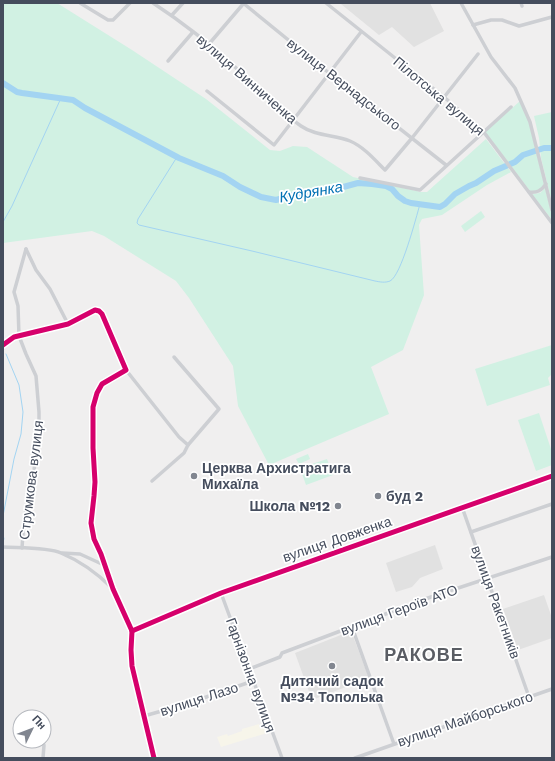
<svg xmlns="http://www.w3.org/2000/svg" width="555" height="761" font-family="'Work Sans',sans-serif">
<rect width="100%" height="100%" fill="#f0efef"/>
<polygon fill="#f7f5ea" points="259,724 260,729 265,727 267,733 221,747 217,737 227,734 228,736 242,731 242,729"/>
<g fill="#e1e1e1">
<polygon points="343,3 430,3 444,31 414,47 392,27 379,35 341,4"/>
<polygon points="435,545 443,569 420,578 412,587 396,592 386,563"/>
<polygon points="544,595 552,618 552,638 518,650 503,609"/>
<polygon points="351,631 369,678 312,700 295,653"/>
</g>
<g fill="#d1f1e3">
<polygon points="3,3 57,3 132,50 206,99 270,150 280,151 293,146 307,147 353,177 421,192 427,192 486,139 511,172 487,185 442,215 422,219 419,225 424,295 403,350 371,367 389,414 269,465 238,406 233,366 189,298 176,281 104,236 92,231 3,243"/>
<path d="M520 101 529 122 544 184C540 190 536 192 530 191L485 132Z"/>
<polygon points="552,112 552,203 541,158 539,138 534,116"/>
<polygon points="545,188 552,216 552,220 532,194 540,193"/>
<polygon points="481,211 485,217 465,232 461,226"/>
<polygon points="552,345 552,374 548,378 550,385 487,406 475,369"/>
<polygon points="539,413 552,452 552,465 536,471 518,420"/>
<polygon points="308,454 310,459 299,464 296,459"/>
<polygon points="327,459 333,475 306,485 300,468"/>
</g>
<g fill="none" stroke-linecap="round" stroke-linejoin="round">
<g stroke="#a3d4f2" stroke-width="1">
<path d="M177 157 138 219 137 223 139 225 252 251 375 281C380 282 385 283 390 281 401 276 416 218 420 204"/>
<polyline points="3,222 12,206 61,98"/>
<polyline points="3,516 14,459 21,434 23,412 19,385 6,354"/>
<polyline points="3,535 4,539"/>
<polyline points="3,555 3,554"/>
</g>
<polyline stroke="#a3d4f2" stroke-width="6" points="3,83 17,92 22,93 73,100 85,108 179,158 223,176 240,187 261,197 276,200 304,192 321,193 358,183 372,184 386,186 392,189 398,196 405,201 411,203 440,207 445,204 455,194 469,186 476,183 494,171 515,162 523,155 544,148 552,148"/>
<g stroke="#cdcfd3" stroke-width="3.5">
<polyline points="80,3 108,20 113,20 130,3"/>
<path d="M153 3C182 22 209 43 235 67 256 87 277 109 301 126 315 136 335 135 350 141 364 147 375 160 385 170L412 138 478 54"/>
<polyline points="243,3 329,73 446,165"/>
<polyline points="326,3 444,97 483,131 552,223"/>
<polyline points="461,3 491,57 515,88 530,122 552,210"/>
<polyline points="521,3 522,6"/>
<polyline points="172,15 183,3"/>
<polyline points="473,25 491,20 502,20 519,26 552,17"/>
<polyline points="209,44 244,3"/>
<polyline points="168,61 193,32"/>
<polyline points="207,91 274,145 361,32"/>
<polyline points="360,178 420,190 511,107"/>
<path d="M529 192C537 193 541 191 546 184"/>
<polyline points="26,249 36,270 50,289 68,324"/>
<polyline points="3,345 14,337 68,324 95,310 99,311 102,314 126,370 102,384 97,393 93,407 93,448 95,482 94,496 91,523 94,539 101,554 113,589 132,631 131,650 132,666 154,758"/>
<polyline points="126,370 179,437 188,445"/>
<polyline points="152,481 184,453 188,445 219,409 174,357"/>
<polyline points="462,507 529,697"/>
<polyline points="471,532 552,504"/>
<path d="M3 547C19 548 48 547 61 553 80 561 98 574 112 588"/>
<polyline points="22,548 24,520 34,470 39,433 39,412 36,376 26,354 19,336 18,306 14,292 26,249"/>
<polyline points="62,553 80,554 104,565"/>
<polyline points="221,593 282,758"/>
<polyline points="352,627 394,744"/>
<polyline points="132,631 221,593 552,476"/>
<polyline points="249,669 280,657 282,653 428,598 552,557"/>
<polyline points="144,716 183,705 253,681"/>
<polyline points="43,758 44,745"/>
<polyline points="355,758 552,689"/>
</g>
<g stroke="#fff" stroke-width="8">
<g id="cycleway">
<polyline points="3,345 14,337 68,324 95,310 99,311 102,314 126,370 102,384 97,393 93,407 93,448 95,482 94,496 91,523 94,539 101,554 113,589 132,631 131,650 132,666 154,758"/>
<polyline points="132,631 221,593 552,476"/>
</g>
</g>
<use href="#cycleway" stroke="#d6006c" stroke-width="5"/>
</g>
<g fill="#818690" stroke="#fff" stroke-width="1.5">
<circle cx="194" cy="476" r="4"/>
<circle cx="378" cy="496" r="4"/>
<circle cx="338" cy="506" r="4"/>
<circle cx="332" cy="666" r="4"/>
</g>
<g text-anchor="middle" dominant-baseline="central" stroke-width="3.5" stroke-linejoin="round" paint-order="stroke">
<g font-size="14" fill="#454d5d" stroke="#fff">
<text transform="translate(247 79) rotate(41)">вулиця Винниченка</text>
<text transform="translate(344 84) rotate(38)">вулиця Вернадського</text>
<text transform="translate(439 96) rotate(40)">Пілотська вулиця</text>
<text transform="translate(31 480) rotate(-83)">Струмкова вулиця</text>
<text transform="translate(337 539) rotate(-19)">вулиця Довженка</text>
<text transform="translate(496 602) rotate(70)">вулиця Ракетників</text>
<text transform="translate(399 610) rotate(-20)">вулиця Героїв АТО</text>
<text transform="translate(251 675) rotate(70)">Гарнізонна вулиця</text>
<text transform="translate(199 699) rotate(-18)">вулиця Лазо</text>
<text transform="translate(465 719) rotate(-19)">вулиця Майборського</text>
</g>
<g font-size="14" font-weight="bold" fill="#454d5d" stroke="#fff" text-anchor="start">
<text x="202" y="468">Церква Архистратига<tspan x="202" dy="16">Михаїла</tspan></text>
<text x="386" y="496">буд 2</text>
<text x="330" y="506" text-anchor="end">Школа №12</text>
<text x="332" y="681" text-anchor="middle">Дитячий садок<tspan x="332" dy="16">№34 Тополька</tspan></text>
</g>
<g font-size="15" font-style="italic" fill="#0170b4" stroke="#fff">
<text transform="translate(311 192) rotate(-10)">Кудрянка</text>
</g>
<g font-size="18" font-weight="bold" letter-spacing="1" fill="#5a5d64" stroke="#fff">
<text x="424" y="654">РАКОВЕ</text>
</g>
</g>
<rect width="555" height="761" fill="none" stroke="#454d5d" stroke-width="8"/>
<g transform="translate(32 729) rotate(47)"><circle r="19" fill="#ffffff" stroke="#b5b8be"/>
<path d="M0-3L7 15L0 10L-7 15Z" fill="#818690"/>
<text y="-6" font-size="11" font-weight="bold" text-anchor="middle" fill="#454d5d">Пн</text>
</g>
</svg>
